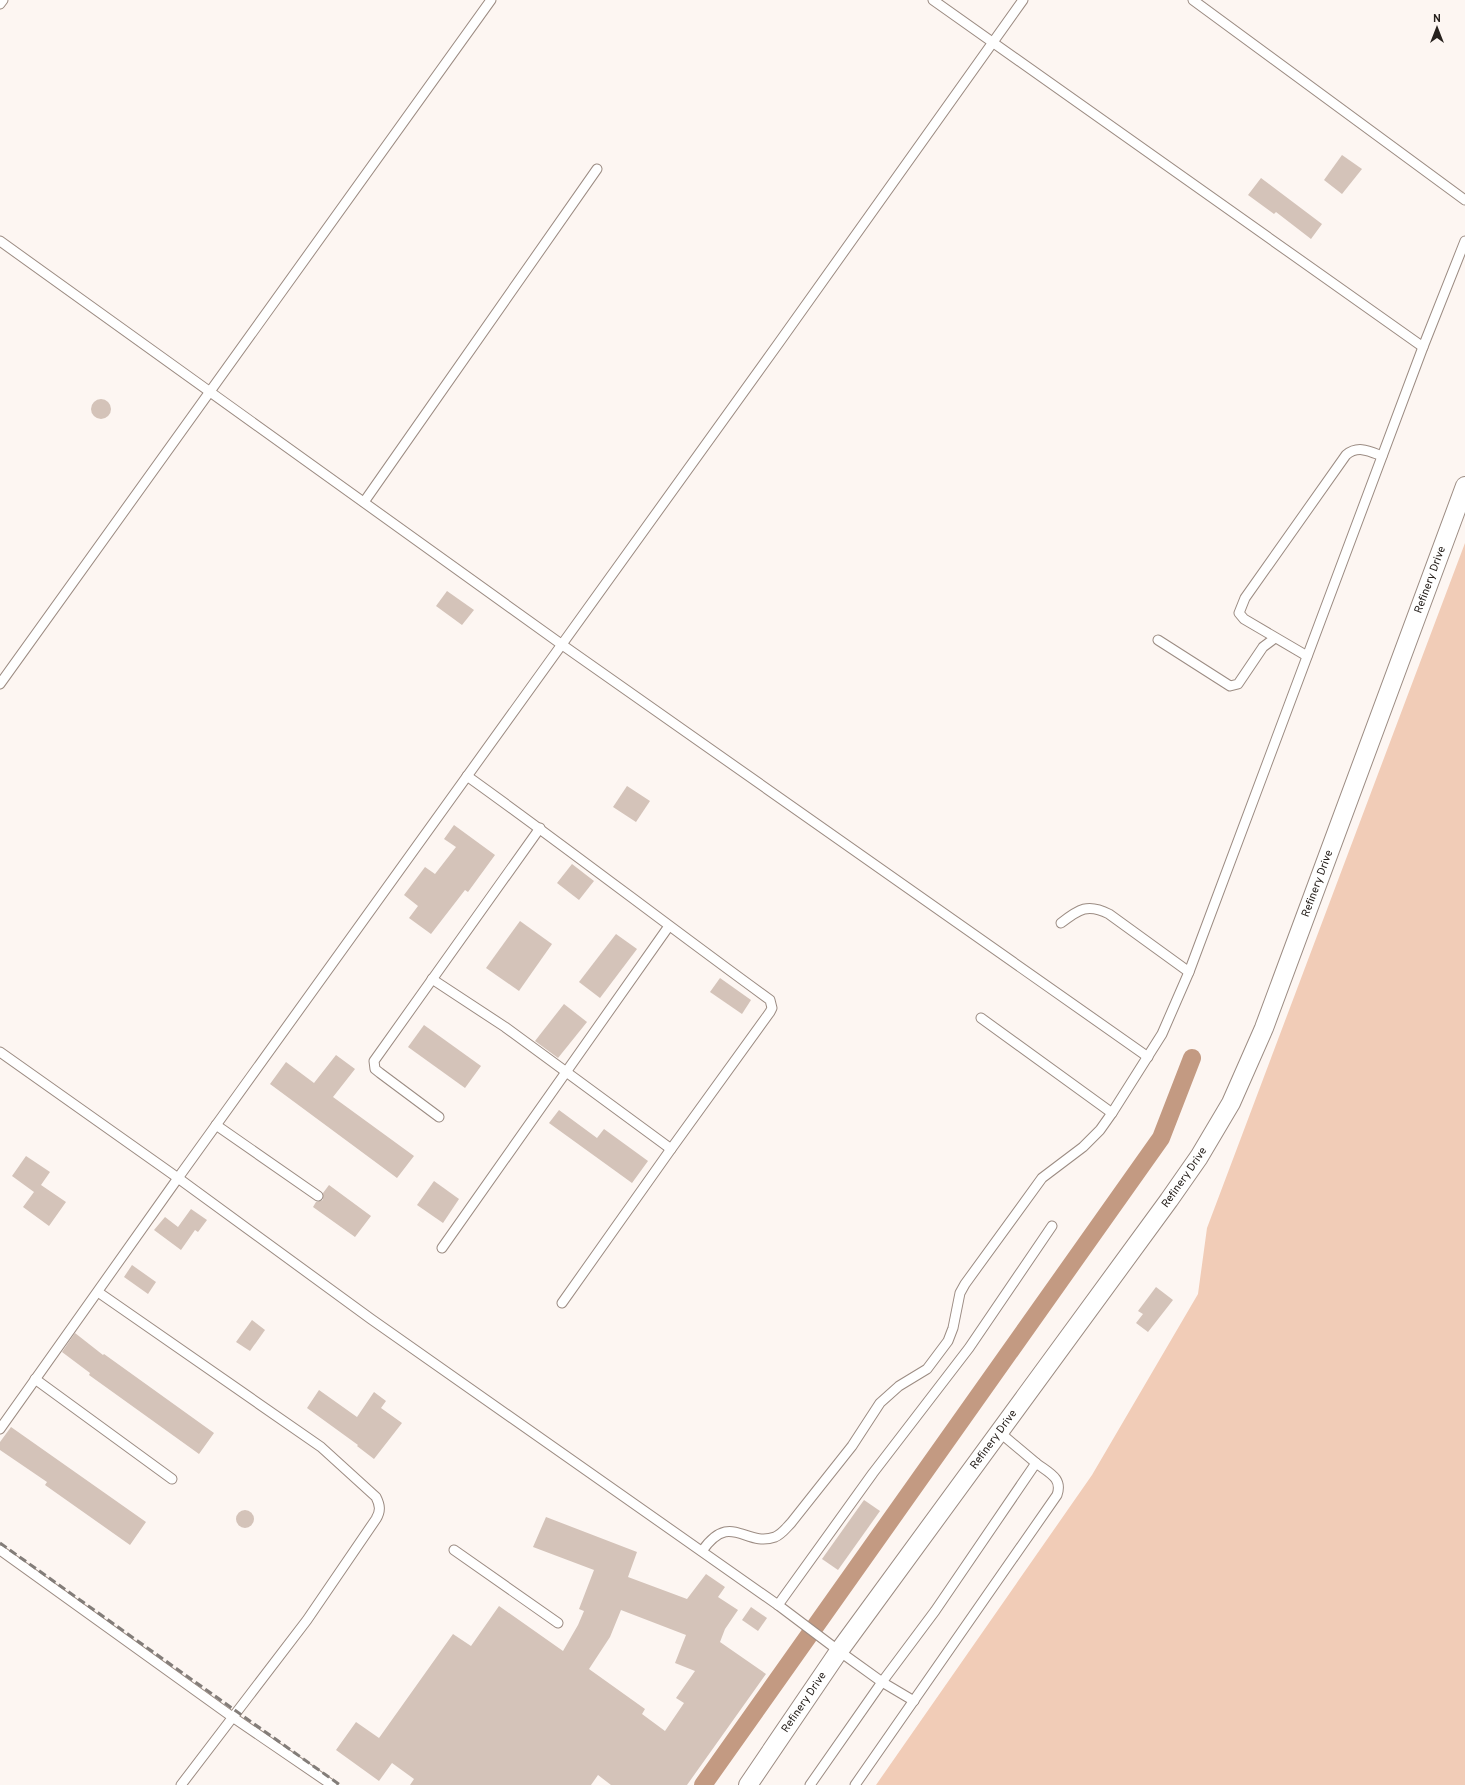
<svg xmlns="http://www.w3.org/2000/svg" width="1465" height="1785" font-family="Overpass,sans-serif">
<rect width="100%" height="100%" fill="#fdf6f2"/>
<polygon fill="#f1ccb7" points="1465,543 1465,1785 876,1785 1092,1475 1198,1294 1207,1228"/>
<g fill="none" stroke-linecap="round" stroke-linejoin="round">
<polyline stroke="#c39a82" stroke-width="18" points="703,1785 1161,1138 1192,1058"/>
</g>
<g fill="#d4c3b9" fill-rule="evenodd">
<polygon points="1342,155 1362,169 1342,194 1324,180"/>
<polygon points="1261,178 1322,224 1311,239 1276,212 1274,214 1248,195"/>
<circle cx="101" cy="409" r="10"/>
<polygon points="447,591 474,610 462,625 436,606"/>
<polygon points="627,786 650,801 636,822 613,807"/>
<polygon points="454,825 495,855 468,892 465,890 431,934 409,918 418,906 404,895 425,867 435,874 456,847 444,839"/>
<polygon points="572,864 594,881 579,900 557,883"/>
<polygon points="520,921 552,944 519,991 486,968"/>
<polygon points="616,934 637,949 600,998 579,982"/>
<polygon points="720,978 751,1000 742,1014 710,992"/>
<polygon points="564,1004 587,1022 558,1058 535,1041"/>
<polygon points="424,1025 481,1066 465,1088 408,1047"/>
<polygon points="336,1055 355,1069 333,1097 414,1156 397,1178 270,1084 286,1062 314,1083"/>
<polygon points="559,1110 597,1138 604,1129 648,1161 632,1183 549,1123"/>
<polygon points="26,1156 50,1172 41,1185 66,1202 49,1226 23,1207 34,1192 12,1176"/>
<polygon points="434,1181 459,1199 443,1223 417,1205"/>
<polygon points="329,1185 371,1216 355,1237 313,1207 316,1202 323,1200 323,1193"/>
<polygon points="191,1209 207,1220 198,1232 195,1230 181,1250 154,1230 165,1217 178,1227"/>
<polygon points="132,1265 156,1282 148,1294 124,1277"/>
<polygon points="1156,1287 1173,1300 1148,1332 1136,1323 1143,1314 1138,1311"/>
<polygon points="252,1320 265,1330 250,1351 236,1342"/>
<polygon points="75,1333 103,1355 104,1354 214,1433 199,1454 89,1375 90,1373 62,1352"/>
<polygon points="319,1390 357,1417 374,1392 386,1401 381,1408 402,1423 374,1459 357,1446 358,1445 307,1408"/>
<polygon points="11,1427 146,1522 130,1545 45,1485 47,1482 0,1450 0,1442"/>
<polygon points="864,1500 880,1511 838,1570 822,1559"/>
<circle cx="245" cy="1519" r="9"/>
<path d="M546 1517 637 1552 628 1577 687 1599 706 1574 725 1587 718 1597 738 1610 725 1629 720 1642 766 1674 687 1785H611L598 1775 591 1785H410L414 1779 392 1763 379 1781 336 1750 356 1722 379 1738 453 1634 471 1646 499 1606 563 1651 578 1625 584 1611 579 1609 594 1570 533 1547ZM621 1610 686 1635 675 1663 695 1671 676 1698 684 1703 665 1731 642 1714 645 1709 589 1669 610 1637Z"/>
<polygon points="751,1607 767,1618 758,1631 742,1620"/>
</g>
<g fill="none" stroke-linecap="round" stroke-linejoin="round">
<g stroke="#9c8c83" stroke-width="11">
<g id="lane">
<polyline points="933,0 1423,347"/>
<polyline points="1193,0 1465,200"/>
<polyline points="0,4 3,0"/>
<polyline points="0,241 561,644 1148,1057"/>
<polyline points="364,502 597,169"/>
<polyline points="1158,640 1230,686 1238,684 1263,647 1275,638"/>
<path d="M1307 656 1244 619 1239 613 1245 598 1346 455C1358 445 1369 451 1382 456"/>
<polyline points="0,684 491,0"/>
<path d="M467 776C569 849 668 926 770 1000L772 1008 770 1012 671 1149 562 1303"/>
<path d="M1061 923C1079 909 1088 903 1109 914L1189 972"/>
<polyline points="432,979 505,1027 671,1149"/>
<polyline points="981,1018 1112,1113"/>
<polyline points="0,1052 178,1178 778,344 1023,0"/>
<polyline points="439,1117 380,1073 375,1069 374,1061 540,828"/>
<polyline points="216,1125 318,1196"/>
<polyline points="442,1248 669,926"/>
<path d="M98 1292 321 1447 376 1497C380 1505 381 1511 376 1519L307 1620 181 1785"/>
<polyline points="35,1379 172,1479"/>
<polyline points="0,1429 178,1178 371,1319 778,1605 839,1651 882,1682 914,1701"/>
<polyline points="998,1431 1036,1463"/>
<polyline points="0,1550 231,1716 332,1785"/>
<polyline points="454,1550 558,1623"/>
<path d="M702 1551C731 1510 745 1548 775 1537 782 1534 786 1528 791 1523L852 1446 880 1403 899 1386 927 1369 948 1341 953 1328 960 1293 965 1284 1042 1178 1083 1147 1100 1130 1112 1113 1162 1034 1189 972 1423 347 1465 241"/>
<polyline points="778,1605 873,1473 969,1348 1052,1226"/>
<path d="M810 1785 882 1682 935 1611 1036 1463C1049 1473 1063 1478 1057 1495L855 1785"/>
</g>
</g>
<g stroke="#9c8c83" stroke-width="20">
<g id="street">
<path id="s1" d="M748 1785 839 1651 1169 1200 1199 1157 1231 1103 1264 1028 1465 486"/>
</g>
</g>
<use href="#lane" stroke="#fff" stroke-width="9"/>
<use href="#street" stroke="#fff" stroke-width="18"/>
<polyline stroke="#837d79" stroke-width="3" stroke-dasharray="8 4" stroke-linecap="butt" points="0,1543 340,1785"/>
</g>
<g text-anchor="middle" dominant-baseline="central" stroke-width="3.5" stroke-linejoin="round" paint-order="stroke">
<g font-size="11" fill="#27211d" stroke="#fdf6f2">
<text stroke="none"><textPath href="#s1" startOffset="1396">Refinery Drive</textPath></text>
<text stroke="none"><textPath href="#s1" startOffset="1072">Refinery Drive</textPath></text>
<text stroke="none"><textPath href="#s1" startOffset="748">Refinery Drive</textPath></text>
<text stroke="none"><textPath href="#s1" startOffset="424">Refinery Drive</textPath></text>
<text stroke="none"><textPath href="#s1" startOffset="100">Refinery Drive</textPath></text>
</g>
</g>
<g transform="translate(1437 28)" stroke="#fdf6f2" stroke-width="3" paint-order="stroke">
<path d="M0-3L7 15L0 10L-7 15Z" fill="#27211d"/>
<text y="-6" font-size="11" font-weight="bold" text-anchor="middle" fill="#27211d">N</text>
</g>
</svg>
